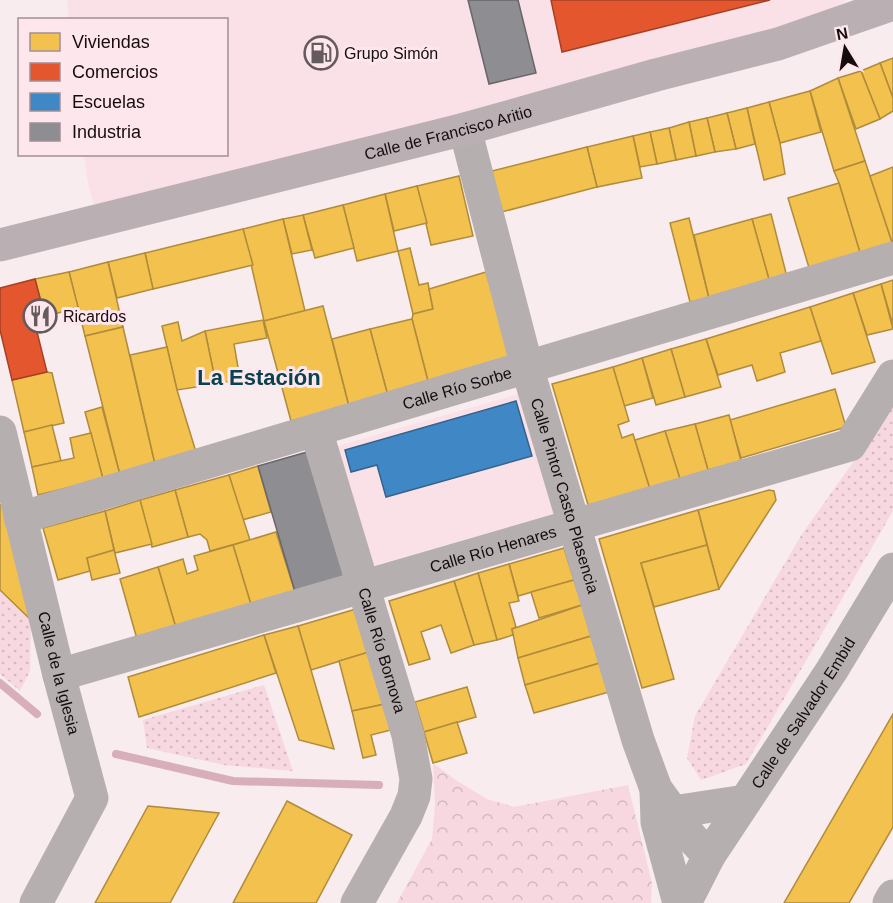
<svg xmlns="http://www.w3.org/2000/svg" width="893" height="903" font-family="Helvetica,sans-serif">
<defs>
<pattern id="forest-crowns" width="20" height="18" patternUnits="userSpaceOnUse" patternTransform="scale(1.5)"><rect width="20" height="18" fill="#f7d8e1"/><path d="M2 6a3 3 0 1 1 6 0M12 15a3 3 0 1 1 6 0" fill="none" stroke="#d3b8c0"/></pattern>
<pattern id="garden-dots" width="8" height="8" patternUnits="userSpaceOnUse" patternTransform="scale(1.5)"><rect width="8" height="8" fill="#f7d8e1"/><path d="M2 2h.1M6 6h.1" fill="none" stroke="#d3b8c0" stroke-width="1.8" stroke-linecap="round"/></pattern>
</defs>
<rect width="100%" height="100%" fill="#f8ecef"/>
<g fill="#fae0e7">
<polygon points="67,0 847,0 778,44 98,222 88,183 84,155 226,154 226,20 69,19"/>
<polygon points="522,393 557,513 368,567 334,447"/>
</g>
<polygon fill="url(#forest-crowns)" points="433,763 457,781 487,799 514,807 628,785 652,883 651,903 397,903 432,839 435,805"/>
<g fill="url(#garden-dots)">
<polygon points="893,406 893,511 746,764 701,780 687,758 695,716 802,534"/>
<polygon points="0,590 31,620 30,671 20,691 0,674"/>
<polygon points="264,685 293,771 224,765 147,748 143,720"/>
</g>
<g fill="#f2c14e" stroke="#b08b3b" stroke-width="1.5">
<polygon points="893,58 893,98 880,63"/>
<polygon points="880,63 893,98 893,111 880,119 861,71"/>
<polygon points="861,71 880,119 856,129 838,78"/>
<polygon points="838,78 865,161 834,171 810,91"/>
<polygon points="810,91 821,132 780,143 769,102"/>
<polygon points="769,102 780,143 785,174 764,180 747,108"/>
<polygon points="747,108 755,144 736,149 727,113"/>
<polygon points="727,113 736,149 715,152 707,118"/>
<polygon points="707,118 715,152 696,156 689,122"/>
<polygon points="689,122 696,156 676,160 669,128"/>
<polygon points="669,128 676,160 657,164 650,132"/>
<polygon points="650,132 657,164 640,167 633,136"/>
<polygon points="633,136 642,178 597,187 587,147"/>
<polygon points="587,147 597,187 498,213 488,172"/>
<polygon points="865,161 893,245 861,256 839,183 834,171"/>
<polygon points="893,167 893,245 870,176"/>
<polygon points="459,176 473,236 431,245 417,186"/>
<polygon points="839,183 861,256 810,271 788,198"/>
<polygon points="417,186 427,223 394,231 385,194"/>
<polygon points="385,194 398,251 357,261 343,205"/>
<polygon points="343,205 354,248 315,258 303,215"/>
<polygon points="771,214 787,277 770,283 752,219"/>
<polygon points="303,215 312,250 292,254 283,219"/>
<polygon points="689,218 709,298 690,302 670,223"/>
<polygon points="283,219 305,311 264,321 243,229"/>
<polygon points="752,219 770,283 709,298 694,235"/>
<polygon points="243,229 253,265 153,289 145,253"/>
<polygon points="410,248 419,285 428,283 433,309 413,314 398,251"/>
<polygon points="145,253 153,289 117,298 108,262"/>
<polygon points="108,262 123,327 85,336 69,272"/>
<polygon points="69,272 78,307 45,317 35,279"/>
<polygon points="486,272 512,359 429,385 412,319 413,314 433,309 429,289"/>
<polygon points="893,280 893,325 881,284"/>
<polygon points="881,284 893,329 867,335 853,293"/>
<polygon points="853,293 875,362 832,374 810,307"/>
<polygon points="323,306 349,406 291,421 264,321"/>
<polygon points="810,307 821,341 780,353 785,372 757,381 752,365 718,375 706,339"/>
<polygon points="412,319 429,385 388,396 370,329"/>
<polygon points="263,320 267,338 234,344 240,379 216,384 205,331"/>
<polygon points="178,322 182,341 205,331 216,384 177,390 162,326"/>
<polygon points="123,327 155,464 120,475 85,336"/>
<polygon points="370,329 388,396 349,406 332,339"/>
<polygon points="706,339 721,387 685,397 671,349"/>
<polygon points="167,347 177,390 196,452 155,464 130,355"/>
<polygon points="671,349 685,397 656,405 642,358"/>
<polygon points="642,358 653,398 624,406 613,367"/>
<polygon points="613,367 629,421 618,425 622,438 633,434 650,489 589,508 552,384"/>
<polygon points="47,372 52,373 64,423 24,432 12,380"/>
<polygon points="835,389 846,427 741,458 730,420"/>
<polygon points="102,407 120,475 103,479 85,412"/>
<polygon points="729,415 741,461 708,470 695,424"/>
<polygon points="695,424 708,470 680,479 665,431"/>
<polygon points="52,425 61,461 32,467 24,432"/>
<polygon points="665,431 680,479 650,489 635,440"/>
<polygon points="91,433 103,479 38,495 32,467 74,458 70,438"/>
<polygon points="258,466 271,512 242,520 229,475"/>
<polygon points="229,475 250,540 210,551 207,540 200,534 188,537 175,490"/>
<polygon points="175,490 188,537 152,547 140,500"/>
<polygon points="769,490 774,491 776,500 719,589 698,510"/>
<polygon points="140,500 152,544 115,553 105,511"/>
<polygon points="5,504 31,620 0,590 0,505"/>
<polygon points="698,510 707,545 641,563 674,679 642,688 599,539"/>
<polygon points="105,511 114,550 87,558 90,571 58,580 43,528"/>
<polygon points="276,532 296,595 252,608 233,545"/>
<polygon points="233,545 252,608 176,628 158,567 183,559 187,574 198,570 194,556"/>
<polygon points="707,545 719,589 654,607 641,563"/>
<polygon points="564,548 574,580 518,596 509,564"/>
<polygon points="114,550 120,573 92,580 87,558"/>
<polygon points="509,564 519,601 509,603 516,627 512,629 513,635 497,640 478,573"/>
<polygon points="158,567 176,628 137,639 120,579"/>
<polygon points="478,573 497,640 474,645 454,581"/>
<polygon points="574,580 582,605 539,618 531,592"/>
<polygon points="454,581 474,645 451,653 441,625 421,632 430,659 409,665 389,601"/>
<polygon points="582,605 591,636 518,658 512,629"/>
<polygon points="356,609 369,652 311,670 298,626"/>
<polygon points="298,626 311,670 334,749 299,740 264,635"/>
<polygon points="264,635 276,673 139,717 128,677"/>
<polygon points="591,636 600,663 525,685 518,658"/>
<polygon points="369,652 385,704 352,711 339,661"/>
<polygon points="600,663 609,692 534,713 525,685"/>
<polygon points="467,687 476,717 424,732 415,702"/>
<polygon points="385,704 391,730 371,735 376,755 363,758 352,711"/>
<polygon points="893,714 893,827 849,903 784,903"/>
<polygon points="457,722 467,753 433,763 424,732"/>
<polygon points="287,801 352,835 316,903 233,903"/>
<polygon points="148,806 219,813 170,903 95,903"/>
</g>
<g fill="#e4572e" stroke="#a64025" stroke-width="1.5">
<polygon points="551,0 770,0 562,52"/>
<polygon points="35,279 45,317 34,320 47,372 12,380 0,330 0,288"/>
</g>
<polygon fill="#3f88c5" stroke="#33638e" stroke-width="1.5" points="516,401 532,456 386,497 377,465 351,472 345,450"/>
<g fill="#8d8d92" stroke="#69666b" stroke-width="1.5">
<polygon points="468,0 518,0 536,73 489,84"/>
<polygon points="314,450 351,579 296,595 258,466"/>
</g>
<g fill="none" stroke-linecap="round" stroke-linejoin="round">
<g stroke="#d7aeba" stroke-width="8">
<polyline points="0,683 37,714"/>
<polyline points="116,754 233,781 379,785"/>
</g>
<g stroke="#b6afb0" stroke-width="33">
<path id="s1" d="M465 129 527 367 638 740 656 789 691 837 709 856"/>
<path id="s2" d="M316 430 408 735 416 779 414 796 406 816 357 903"/>
<path id="s3" d="M0 432 59 675 92 798 36 903"/>
<path id="s4" d="M20 518 893 258"/>
<path id="s5" d="M59 675 850 445 893 376"/>
<polyline points="656,791 657,822 679,903"/>
<polyline points="673,812 745,801"/>
<path id="s6" d="M685 903 709 856 832 670 893 569"/>
<polyline points="889,903 893,896"/>
</g>
<path stroke="#bab0b4" stroke-width="33" id="s7" d="M0 245 465 129 656 75 778 44 893 4"/>
</g>
<defs>
<g id="fuel-ring" transform="scale(1.725)"><circle r="9.5" fill="#fee6ed" stroke="#655a5d" stroke-width="1.5"/><path d="M-5.5-6h7V0h2V4h1.3V-2.5L3-4.5l.8-.8L6-3V5H2.5V1h-1V6h-7ZM-4.2-4.7v3.2H.2V-4.7Z" fill="#655a5d"/></g>
<g id="restaurant-ring" transform="scale(1.725)"><circle r="9.5" fill="#fee6ed" stroke="#655a5d" stroke-width="1.5"/><path d="M-5-6h1v4h1v-4h1v4h1v-4h1v5L-1.5 .5V6h-2V.5L-5-1ZM5-6V6H3V1.5H1.5Q1.5-4 5-6Z" fill="#655a5d"/></g>
</defs>
<g fill-rule="evenodd">
<use href="#fuel-ring" x="321" y="53"/>
<use href="#restaurant-ring" x="40" y="316"/>
</g>
<g text-anchor="middle" dominant-baseline="central" stroke-width="6" stroke-linejoin="round" paint-order="stroke">
<g font-size="16" fill="#160c0f" stroke="#fee6ed" text-anchor="start">
<text x="344" y="53">Grupo Simón</text>
<text x="63" y="316">Ricardos</text>
</g>
<g font-size="16" fill="#160c0f" stroke="#fee6ed">
<text stroke="none"><textPath href="#s7" startOffset="462">Calle de Francisco Aritio</textPath></text>
<text stroke="none"><textPath href="#s4" startOffset="456">Calle Río Sorbe</textPath></text>
<text stroke="none"><textPath href="#s1" startOffset="380">Calle Pintor Casto Plasencia</textPath></text>
<text stroke="none"><textPath href="#s5" startOffset="452">Calle Río Henares</textPath></text>
<text stroke="none"><textPath href="#s2" startOffset="230">Calle Río Bornova</textPath></text>
<text stroke="none"><textPath href="#s3" startOffset="248">Calle de la Iglesia</textPath></text>
<text stroke="none"><textPath href="#s6" startOffset="224">Calle de Salvador Embid</textPath></text>
</g>
<g font-size="22" font-weight="bold" fill="#06434f" stroke="#fee6ed">
<text x="259" y="377">La Estación</text>
</g>
</g>
<rect x="18" y="18" width="210" height="138" fill="#fee6ed" stroke="#a18f94" stroke-width="1.5"/>
<rect x="30" y="33" width="30" height="18" fill="#f2c14e" stroke="#a18f94" stroke-width="1.5"/>
<text x="72" y="48" font-size="18" fill="#160c0f">Viviendas</text>
<rect x="30" y="63" width="30" height="18" fill="#e4572e" stroke="#a18f94" stroke-width="1.5"/>
<text x="72" y="78" font-size="18" fill="#160c0f">Comercios</text>
<rect x="30" y="93" width="30" height="18" fill="#3f88c5" stroke="#a18f94" stroke-width="1.5"/>
<text x="72" y="108" font-size="18" fill="#160c0f">Escuelas</text>
<rect x="30" y="123" width="30" height="18" fill="#8d8d92" stroke="#a18f94" stroke-width="1.5"/>
<text x="72" y="138" font-size="18" fill="#160c0f">Industria</text>
<g transform="translate(845 48) rotate(349)" stroke="#fee6ed" stroke-width="4.5" paint-order="stroke">
<path d="M0-4.5L10 22L0 15L-10 22Z" fill="#160c0f"/>
<text y="-9" font-size="16" font-weight="bold" text-anchor="middle" fill="#160c0f">N</text>
</g>
</svg>
